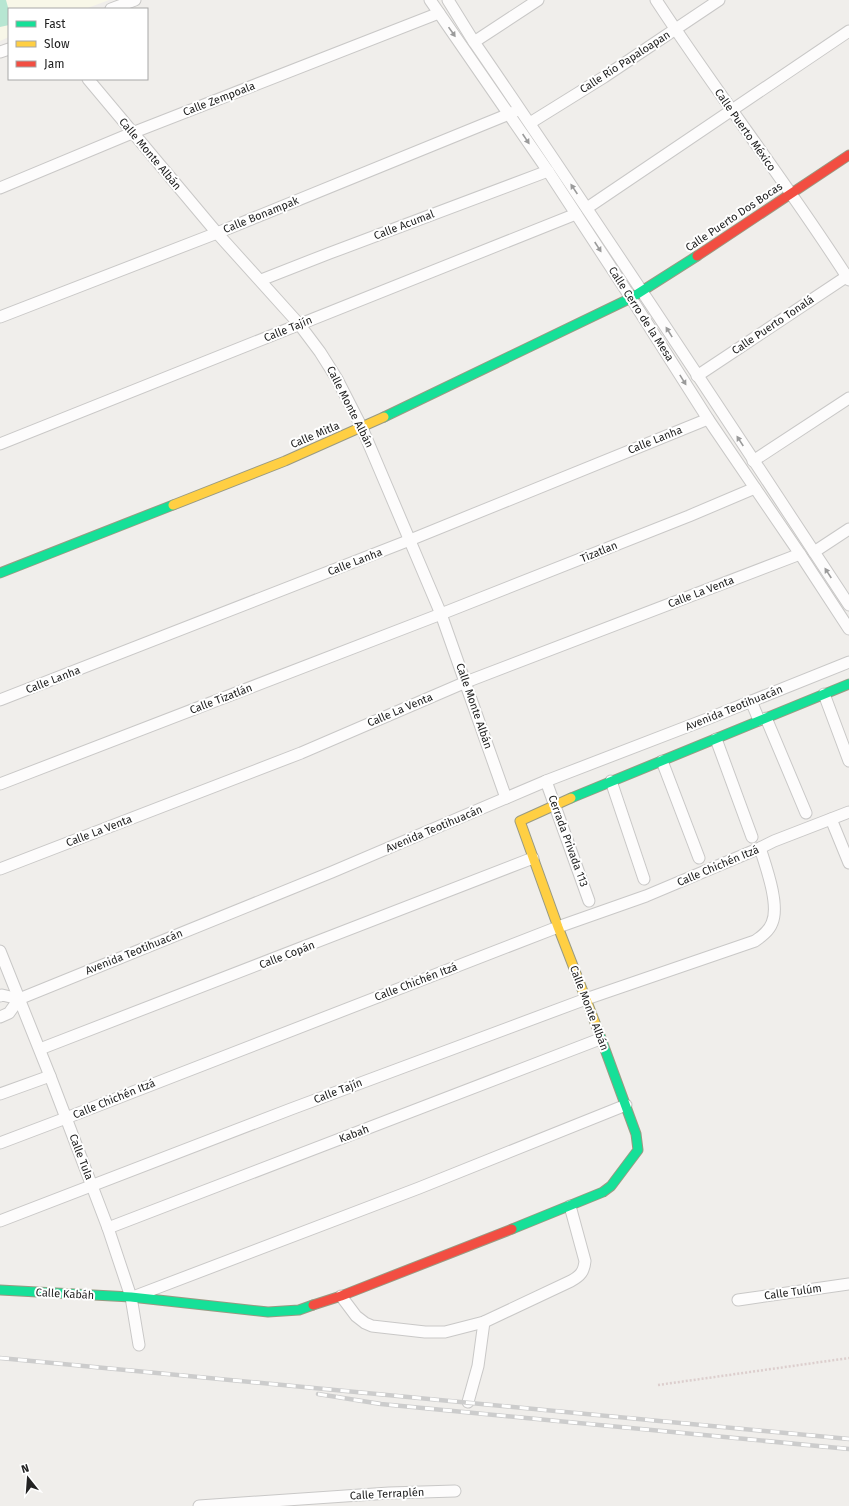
<svg xmlns="http://www.w3.org/2000/svg" width="849" height="1506" font-family="'Fira Sans',sans-serif">
<rect width="100%" height="100%" fill="#f0eeeb"/>
<polygon fill="#f8f7e8" points="0,0 109,0 85,9 9,9 9,37 0,41"/>
<polygon fill="#b7e6d2" points="0,0 6,0 9,11 9,25 0,27"/>
<g fill="none" stroke-linecap="round" stroke-linejoin="round">
<g stroke="#c9c8c7" stroke-width="13">
<g id="street">
<polyline points="430,0 548,171 631,298 708,419 800,554 849,629"/>
<path d="M448 0 474 42C602 228 725 417 849 605"/>
<path d="M656 0C718 95 788 184 849 280"/>
<polyline points="111,9 135,0"/>
<polyline points="474,42 538,0"/>
<polyline points="0,52 9,49"/>
<polyline points="88,79 217,233 299,324 320,352 337,379 362,428 441,614 506,798"/>
<polyline points="530,123 604,77 719,0"/>
<polyline points="0,188 132,133 439,13"/>
<polyline points="587,208 849,31"/>
<polyline points="261,280 330,253 548,171"/>
<polyline points="0,317 217,233 514,112"/>
<polyline points="697,376 849,275"/>
<polyline points="0,444 576,214"/>
<polyline points="753,461 849,398"/>
<polyline points="814,552 849,529"/>
<polyline points="824,694 849,761"/>
<polyline points="0,700 410,540 708,419"/>
<polyline points="751,701 759,720"/>
<polyline points="766,718 806,813"/>
<polyline points="716,739 752,837"/>
<polyline points="662,761 699,858"/>
<polyline points="546,781 589,901"/>
<polyline points="611,781 644,879"/>
<polyline points="0,784 441,614 689,516 755,488"/>
<polyline points="831,819 849,863"/>
<polyline points="0,869 301,753 466,682 800,554"/>
<polyline points="0,951 50,1076 108,1228 131,1297 139,1345"/>
<polyline points="0,996 2,995 19,999"/>
<polyline points="19,999 332,872 546,781 707,719 849,662"/>
<polyline points="0,1017 9,1013 19,999"/>
<polyline points="40,1049 533,858"/>
<polyline points="0,1094 50,1076"/>
<polyline points="0,1143 66,1118 558,927 646,896 760,848 774,841 849,812"/>
<path d="M0 1221 291 1109 586 999 755 941C762 936 769 931 772 923 780 905 766 867 760 848"/>
<polyline points="108,1228 600,1039"/>
<path d="M341 1296 356 1316 365 1323 372 1326 425 1332H445L484 1322 571 1281C580 1276 584 1272 585 1261L570 1206"/>
<polyline points="133,1297 419,1188 626,1105"/>
<polyline points="738,1300 849,1284"/>
<polyline points="468,1402 478,1366 484,1322"/>
<polyline points="199,1506 389,1493 455,1491"/>
</g>
</g>
<g stroke="#999a82" stroke-width="11">
<g id="fast">
<polyline points="384,417 631,298 697,256"/>
<polyline points="0,573 173,505"/>
<polyline points="571,798 849,684"/>
<polyline points="512,1229 603,1192 611,1186 638,1150 636,1134 599,1033"/>
<polyline points="0,1290 131,1297 268,1312 299,1310 313,1305"/>
</g>
</g>
<g stroke="#999a82" stroke-width="11">
<g id="slow">
<polyline points="173,505 285,461 384,417"/>
<polyline points="571,798 520,821 558,927 599,1033"/>
</g>
</g>
<g stroke="#999a82" stroke-width="11">
<g id="jam">
<polyline points="697,256 849,155"/>
<polyline points="313,1305 341,1296 512,1229"/>
</g>
</g>
<polyline stroke="#dccecd" stroke-width="2.5" stroke-dasharray="2 2" stroke-linecap="butt" points="658,1385 849,1358"/>
<use href="#street" stroke="#fdfcfc" stroke-width="11"/>
<use href="#fast" stroke="#16e098" stroke-width="9"/>
<use href="#slow" stroke="#ffcf43" stroke-width="9"/>
<use href="#jam" stroke="#f24e42" stroke-width="9"/>
<g stroke="#ccc" stroke-width="4.5">
<g id="rail">
<polyline points="0,1358 849,1439"/>
<polyline points="318,1394 381,1404 849,1449"/>
</g>
</g>
<use href="#rail" stroke="#fff" stroke-width="3" stroke-dasharray="9" stroke-linecap="butt"/>
</g>
<defs><path id="oneway-solid" d="M-6-.8H1V-3.2L6.5 0L1 3.2V.8H-6Z"/></defs>
<g fill="#9a9a9a">
<use href="#oneway-solid" transform="translate(452 32) rotate(55)"/>
<use href="#oneway-solid" transform="translate(526 139) rotate(56)"/>
<use href="#oneway-solid" transform="translate(574 189) rotate(-124)"/>
<use href="#oneway-solid" transform="translate(598 247) rotate(57)"/>
<use href="#oneway-solid" transform="translate(669 332) rotate(-122)"/>
<use href="#oneway-solid" transform="translate(683 380) rotate(58)"/>
<use href="#oneway-solid" transform="translate(740 441) rotate(-123)"/>
<use href="#oneway-solid" transform="translate(828 573) rotate(-123)"/>
</g>
<g text-anchor="middle" dominant-baseline="central" stroke-width="4" stroke-linejoin="round" paint-order="stroke">
<g font-size="11" fill="#222" stroke="#fff">
<text transform="translate(625 62) rotate(-33)">Calle Río Papaloapan</text>
<text transform="translate(219 99) rotate(-21)">Calle Zempoala</text>
<text transform="translate(745 130) rotate(55)">Calle Puerto México</text>
<text transform="translate(150 154) rotate(50)">Calle Monte Albán</text>
<text transform="translate(261 215) rotate(-22)">Calle Bonampak</text>
<text transform="translate(734 217) rotate(-34)">Calle Puerto Dos Bocas</text>
<text transform="translate(404 225) rotate(-21)">Calle Acumal</text>
<text transform="translate(641 314) rotate(57)">Calle Cerro de la Mesa</text>
<text transform="translate(773 325) rotate(-34)">Calle Puerto Tonalá</text>
<text transform="translate(288 329) rotate(-22)">Calle Tajín</text>
<text transform="translate(350 407) rotate(63)">Calle Monte Albán</text>
<text transform="translate(315 435) rotate(-23)">Calle Mitla</text>
<text transform="translate(655 440) rotate(-22)">Calle Lanha</text>
<text transform="translate(599 552) rotate(-22)">Tizatlan</text>
<text transform="translate(355 562) rotate(-21)">Calle Lanha</text>
<text transform="translate(701 592) rotate(-21)">Calle La Venta</text>
<text transform="translate(53 680) rotate(-21)">Calle Lanha</text>
<text transform="translate(221 699) rotate(-21)">Calle Tizatlán</text>
<text transform="translate(474 706) rotate(71)">Calle Monte Albán</text>
<text transform="translate(734 708) rotate(-22)">Avenida Teotihuacán</text>
<text transform="translate(400 710) rotate(-23)">Calle La Venta</text>
<text transform="translate(434 829) rotate(-23)">Avenida Teotihuacán</text>
<text transform="translate(99 831) rotate(-21)">Calle La Venta</text>
<text transform="translate(568 841) rotate(70)">Cerrada Privada 113</text>
<text transform="translate(718 866) rotate(-23)">Calle Chichén Itzá</text>
<text transform="translate(134 952) rotate(-22)">Avenida Teotihuacán</text>
<text transform="translate(287 955) rotate(-21)">Calle Copán</text>
<text transform="translate(416 982) rotate(-21)">Calle Chichén Itzá</text>
<text transform="translate(589 1008) rotate(69)">Calle Monte Albán</text>
<text transform="translate(338 1091) rotate(-21)">Calle Tajín</text>
<text transform="translate(114 1099) rotate(-22)">Calle Chichén Itzá</text>
<text transform="translate(354 1134) rotate(-21)">Kabah</text>
<text transform="translate(81 1157) rotate(69)">Calle Tula</text>
<text transform="translate(793 1292) rotate(-8)">Calle Tulúm</text>
<text transform="translate(65 1294) rotate(3)">Calle Kabáh</text>
<text transform="translate(387 1494) rotate(-3)">Calle Terraplén</text>
</g>
</g>
<rect x="8" y="8" width="140" height="72" fill="#ffffff" stroke="#a7a7a7"/>
<rect x="16" y="21" width="20" height="6" fill="#16e098" stroke="#a7a7a7"/>
<text x="44" y="28" font-size="12" fill="#222222">Fast</text>
<rect x="16" y="41" width="20" height="6" fill="#ffcf43" stroke="#a7a7a7"/>
<text x="44" y="48" font-size="12" fill="#222222">Slow</text>
<rect x="16" y="61" width="20" height="6" fill="#f24e42" stroke="#a7a7a7"/>
<text x="44" y="68" font-size="12" fill="#222222">Jam</text>
<g transform="translate(28 1478) rotate(343)" stroke="#ffffff" stroke-width="3" paint-order="stroke">
<path d="M0-3L7 15L0 10L-7 15Z" fill="#222222"/>
<text y="-6" font-size="11" font-weight="bold" text-anchor="middle" fill="#222222">N</text>
</g>
</svg>
